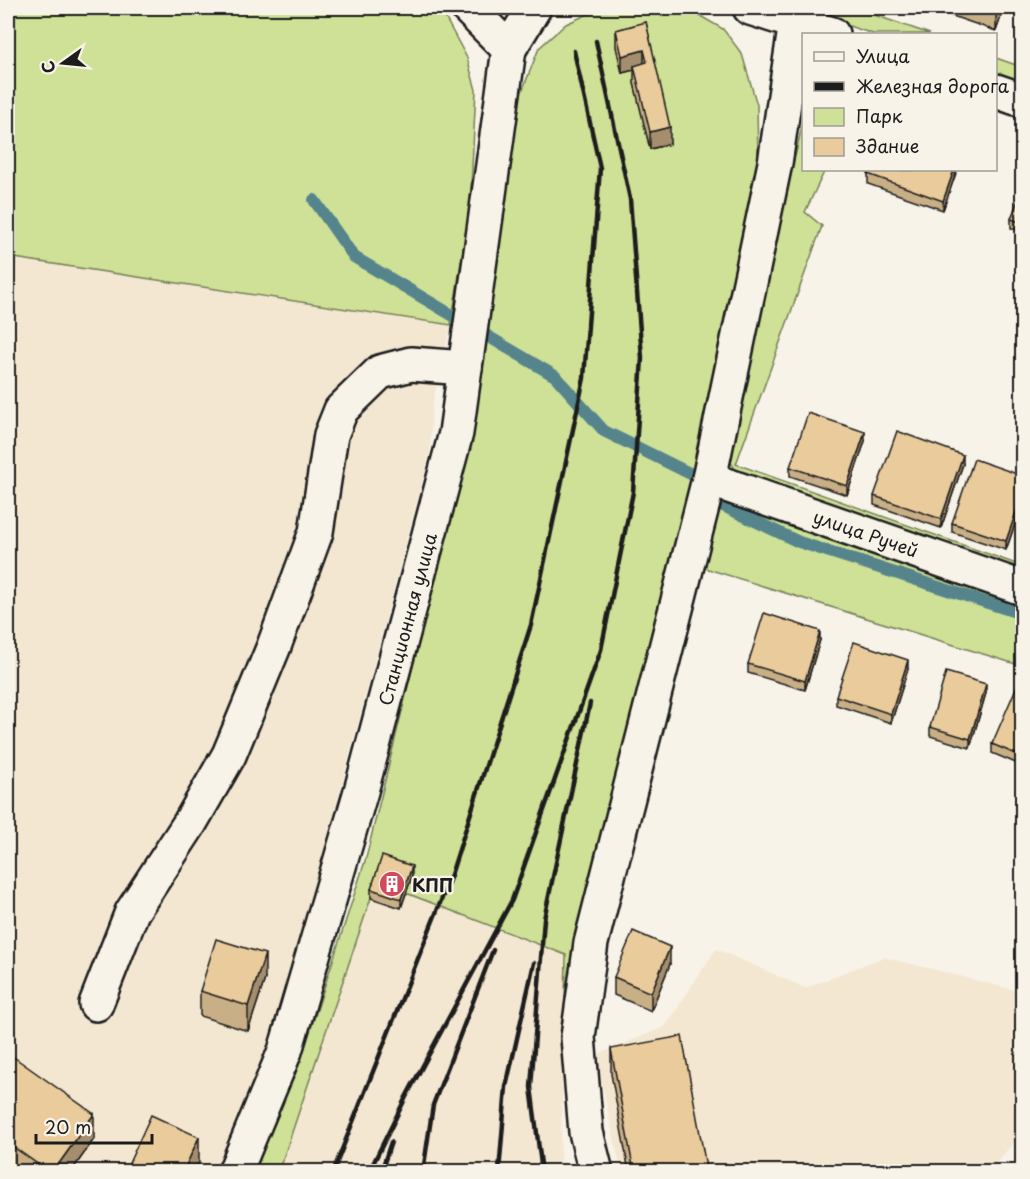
<svg xmlns="http://www.w3.org/2000/svg" width="1030" height="1179" font-family="'Playpen Sans',sans-serif">
<rect width="100%" height="100%" fill="#f7f3e8"/>
<filter id="ink" filterUnits="userSpaceOnUse"><feTurbulence type="fractalNoise" baseFrequency=".0167" numOctaves="2"/><feDisplacementMap in="SourceGraphic" scale="12" xChannelSelector="R" yChannelSelector="G"/><feConvolveMatrix kernelMatrix="1 2 1 2 8 2 1 2 1" color-interpolation-filters="sRGB"/></filter>
<g filter="url(#ink)">
<g fill="#f3e7d1">
<polygon points="8,258 451,325 432,406 430,452 317,878 268,1052 218,1171 8,1171"/>
<polygon points="406,893 566,955 560,1171 277,1172 371,898 400,908"/>
<polygon points="716,949 805,988 884,957 1022,992 1022,1132 990,1171 621,1171 596,1055 665,1027"/>
</g>
<g fill="#cee196" stroke="#757e59" stroke-width="1.5" fill-rule="evenodd">
<polygon points="8,8 440,8 467,58 476,90 470,206 451,325 8,257"/>
<path d="M602 8H680L690 10 723 29 742 54 757 105 758 160 704 442 579 932 565 1002 566 955 406 893 382 865 283 1159 277 1171 253 1172 303 1053 366 858 472 425 507 158 521 94 539 48 566 24ZM644 68 670 144 650 149 634 83Z"/>
<polygon points="795,8 854,8 930,34 873,34"/>
<polygon points="996,58 1022,67 1022,86 996,77"/>
<path d="M803 122 804 170H825L805 212 822 226 736 464 1022 566V575L749 483C730 466 727 462 730 437Z"/>
<polygon points="716,491 1022,598 1022,666 698,566"/>
</g>
<g fill="none" stroke-linecap="round" stroke-linejoin="round">
<polyline stroke="#55848c" stroke-width="12" points="314,200 354,257 555,376 604,431 693,475 719,504 799,542 1022,614"/>
<g stroke="#1c1c1c" stroke-width="38">
<g id="minor">
<polyline points="468,8 509,49"/>
<polyline points="750,8 832,34"/>
<polyline points="996,91 1022,100"/>
<polyline points="709,479 1022,588"/>
<polyline points="96,1004 132,912 190,823 229,755 274,646 316,532 331,435 341,410 380,372 411,364 465,368"/>
<polyline points="235,1172 285,1051 361,791 456,433 509,49 534,8"/>
<polyline points="596,1172 586,1132 578,1037 591,943 709,479 775,163 796,22"/>
</g>
</g>
<use href="#minor" stroke="#f7f3e8" stroke-width="33"/>
<g stroke="#1c1c1c" stroke-width="4.5">
<polyline points="333,1172 450,878 531,625 584,378 600,168 574,51"/>
<polyline points="369,1172 406,1097 512,900 601,650 633,492 642,358 630,199 596,41"/>
<polyline points="381,1172 391,1142"/>
<polyline points="423,1172 433,1105 493,950"/>
<polyline points="499,1172 506,1087 534,963"/>
<polyline points="542,1172 531,1087 544,919 590,703"/>
</g>
</g>
<g fill="#c9af86" stroke="#1c1c1c" stroke-width="1.5">
<polygon points="929,8 1004,8 996,31"/>
<polygon points="646,22 670,144 650,149 634,83 634,70 622,73 616,47 616,30"/>
<polygon points="869,170 957,170 943,210 868,184 868,174"/>
<polygon points="1023,187 1023,232 1011,228 1011,219"/>
<polygon points="865,441 847,495 790,476 790,467"/>
<polygon points="963,464 941,528 874,505 874,496"/>
<polygon points="1023,476 1023,501 1006,550 952,532 952,523"/>
<polygon points="820,640 805,690 748,673 748,664"/>
<polygon points="908,669 891,723 836,705 836,696"/>
<polygon points="1023,683 1023,766 992,753 992,744"/>
<polygon points="986,693 970,748 930,736 930,727"/>
<polygon points="412,876 401,908 371,898 371,889"/>
<polygon points="670,964 651,1011 614,995 614,977"/>
<polygon points="265,979 248,1031 200,1016 200,991"/>
<polygon points="611,1049 707,1172 629,1172 611,1074"/>
<polygon points="8,1053 94,1139 71,1172 13,1172 8,1168"/>
</g>
<g fill="#a48e6d" stroke="#1c1c1c" stroke-width="1.5">
<polygon points="998,8 1004,8 996,31 996,14"/>
<polygon points="644,50 644,68 634,66 634,70 622,73 622,56"/>
<polygon points="670,127 670,144 650,149 650,132"/>
<polygon points="954,170 957,170 943,210 943,201"/>
<polygon points="865,432 865,441 847,495 847,486"/>
<polygon points="963,455 963,464 941,528 941,519"/>
<polygon points="1023,492 1023,501 1006,550 1006,541"/>
<polygon points="820,631 820,640 805,690 805,681"/>
<polygon points="908,660 908,669 891,723 891,714"/>
<polygon points="986,684 986,693 970,748 970,739"/>
<polygon points="412,866 412,876 401,908 401,899"/>
<polygon points="670,947 670,964 651,1011 651,993"/>
<polygon points="265,954 265,979 248,1031 248,1006"/>
<polygon points="94,1114 94,1139 71,1172 53,1172"/>
<polygon points="199,1137 199,1162 194,1172 183,1172"/>
</g>
<g fill="#eacb9c" stroke="#1c1c1c" stroke-width="1.5">
<polygon points="977,8 998,8 996,14"/>
<polygon points="646,22 670,127 650,132 634,66 647,62 644,50 622,56 616,30"/>
<polygon points="869,170 954,170 943,201 868,174"/>
<polygon points="1023,187 1023,223 1011,219"/>
<polygon points="808,413 865,432 847,486 790,467"/>
<polygon points="897,431 963,455 941,519 874,496"/>
<polygon points="974,459 1023,476 1023,492 1006,541 952,523"/>
<polygon points="764,613 820,631 805,681 748,664"/>
<polygon points="854,642 908,660 891,714 836,696"/>
<polygon points="946,672 986,684 970,739 930,727"/>
<polygon points="1019,681 1023,683 1023,757 992,744"/>
<polygon points="382,856 412,866 401,899 371,889"/>
<polygon points="633,931 670,947 651,993 614,977"/>
<polygon points="216,939 265,954 248,1006 200,991"/>
<polygon points="682,1036 707,1172 634,1172 611,1049"/>
<polygon points="8,1053 94,1114 53,1172 49,1172 8,1143"/>
<polygon points="151,1115 199,1137 183,1172 125,1172"/>
</g>
</g>
<defs>
<g id="building-disc" transform="scale(1.35)"><circle r="9.5" fill="#d1495b" stroke="#f7f3e8"/><path d="M-4-6H4V6H1V3H-1V6H-4ZM-2.5-4.3h1.7v1.8h-1.7ZM.8-4.3h1.7v1.8H.8ZM-2.5-1h1.7V.8h-1.7ZM.8-1h1.7V.8H.8Z" fill="#fff"/></g>
</defs>
<g fill-rule="evenodd">
<use href="#building-disc" x="392" y="884"/>
</g>
<g text-anchor="middle" dominant-baseline="central" stroke-width="4.5" stroke-linejoin="round" paint-order="stroke">
<g font-size="18" fill="#1c1c1c" stroke="#f7f3e8">
<text transform="translate(866 533) rotate(19)">улица Ручей</text>
<text transform="translate(407 619) rotate(-75)">Станционная улица</text>
</g>
<g font-size="18" font-weight="bold" fill="#1c1c1c" stroke="#f7f3e8" text-anchor="start">
<text x="412" y="884">КПП</text>
</g>
</g>
<rect width="1030" height="1179" fill="none" stroke="#f7f3e8" stroke-width="30"/>
<rect x="15" y="15" width="1000" height="1149" fill="none" stroke="#1c1c1c" stroke-width="2" filter="url(#ink)"/>
<rect x="802" y="33" width="195" height="138" fill="#f7f3e8" stroke="#9f9d96" stroke-width="1.5"/>
<rect x="814" y="52" width="30" height="9" fill="#f7f3e8" stroke="#9f9d96" stroke-width="1.5"/>
<text x="856" y="63" font-size="18" fill="#1c1c1c">Улица</text>
<rect x="814" y="82" width="30" height="9" fill="#1c1c1c" stroke="#9f9d96" stroke-width="1.5"/>
<text x="856" y="93" font-size="18" fill="#1c1c1c">Железная дорога</text>
<rect x="814" y="108" width="30" height="18" fill="#cee196" stroke="#9f9d96" stroke-width="1.5"/>
<text x="856" y="123" font-size="18" fill="#1c1c1c">Парк</text>
<rect x="814" y="138" width="30" height="18" fill="#eacb9c" stroke="#9f9d96" stroke-width="1.5"/>
<text x="856" y="153" font-size="18" fill="#1c1c1c">Здание</text>
<g transform="translate(63 63) rotate(255)" stroke="#f7f3e8" stroke-width="4.5" paint-order="stroke">
<path d="M0-4.5L10 22L0 15L-10 22Z" fill="#1c1c1c"/>
<text y="-9" font-size="16" font-weight="bold" text-anchor="middle" fill="#1c1c1c">С</text>
</g>
<path d="M36 1134v9h116v-9" fill="none" stroke="#1c1c1c" stroke-width="3"/>
<text x="45" y="1134" font-size="18" fill="#1c1c1c" stroke="#f7f3e8" stroke-width="4.5" paint-order="stroke">20 m</text>
</svg>
